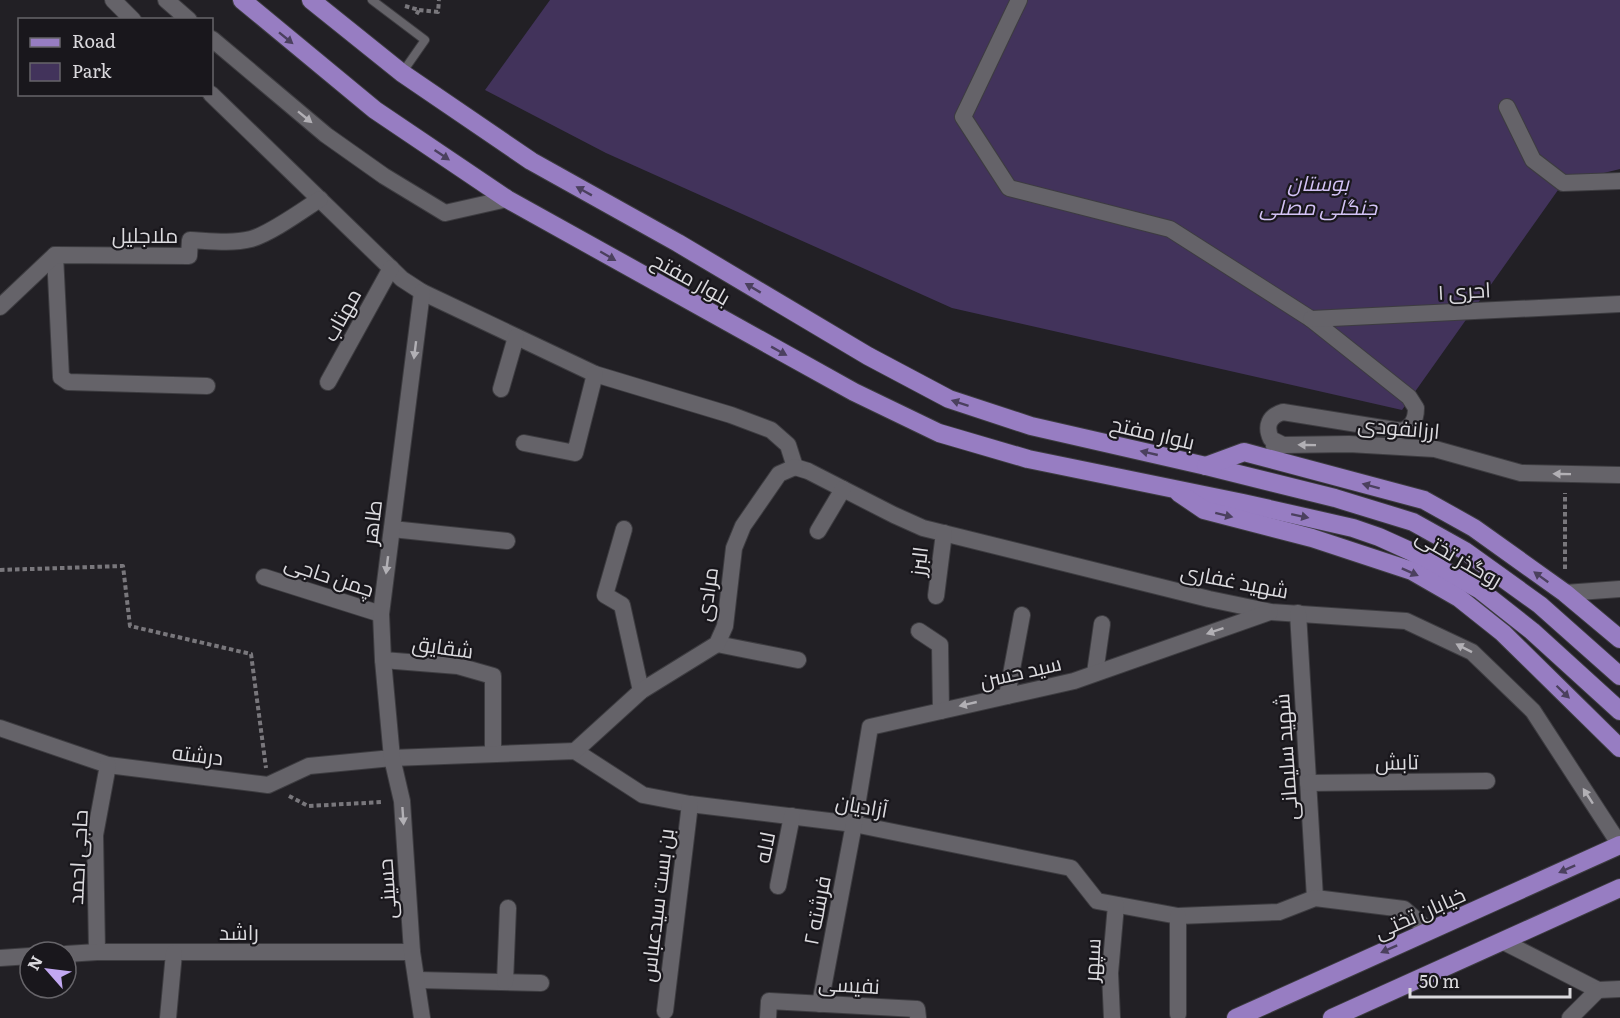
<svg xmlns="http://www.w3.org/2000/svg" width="1620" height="1018" font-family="Literata,Cairo,serif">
<rect width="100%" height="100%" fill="#222025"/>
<polygon fill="#42335b" points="550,0 1620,0 1620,169 1563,183 1402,410 952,308 606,153 485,90"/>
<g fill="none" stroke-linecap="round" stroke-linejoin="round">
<g stroke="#3d3c40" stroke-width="10">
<polyline id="lane" points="372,0 425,40 402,73"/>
</g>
<g stroke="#3d3c40" stroke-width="18">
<g id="street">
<polyline points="113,0 133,20"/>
<polyline points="166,0 189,20"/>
<path d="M1019 0 963 117 1009 188 1170 229 1311 319 1409 397 1416 408C1416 420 1412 427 1401 431L1283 412C1269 416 1265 426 1271 439L1283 445"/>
<polyline points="212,39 326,135 384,176 445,213 507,199"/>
<polyline points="211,94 402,279 422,292 595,374 731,415 771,430 788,445 795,467"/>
<polyline points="1507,107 1533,160 1563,183 1620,181"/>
<polyline points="55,255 61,377 68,382 207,386"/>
<path d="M0 307 55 255 189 256 190 240C210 241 231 244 251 239 270 234 303 210 320 199"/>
<polyline points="1311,319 1620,304"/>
<polyline points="328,382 391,268"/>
<polyline points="501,389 516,337"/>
<polyline points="524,443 575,453 595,374"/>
<polyline points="1274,446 1283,445 1349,444 1435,449 1521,473 1620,475"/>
<polyline points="795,467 808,471 894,515 923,528 1209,599 1271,612 1406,621 1472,652 1533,711 1620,845"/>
<polyline points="392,529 507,541"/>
<polyline points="624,529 605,595 622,605 641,691"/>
<polyline points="818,531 843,489"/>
<polyline points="264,577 381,614"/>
<polyline points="1565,593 1620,589"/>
<polyline points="936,596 944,533"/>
<polyline points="1298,613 1315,898"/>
<polyline points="919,631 940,645 941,711"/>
<polyline points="717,644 798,660"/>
<polyline points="383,660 458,666 493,676 493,753"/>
<polyline points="1095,673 1102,624"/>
<polyline points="1007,696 1022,615"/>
<polyline points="0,728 108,765 268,785 309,766 392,758 575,751 643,795 690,804 854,824 1071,868 1097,901 1178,916 1279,912 1315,898 1404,909 1429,931"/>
<polyline points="575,751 641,691 717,644 725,626 734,548 743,526 779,474 795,467"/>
<polyline points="1308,783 1487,781"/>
<polyline points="778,886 792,816"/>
<polyline points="1502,941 1598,990 1620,989"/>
<polyline points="97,952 95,835 108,765"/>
<polyline points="66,954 97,952 412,952"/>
<polyline points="0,958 30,956"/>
<polyline points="418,980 541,983"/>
<polyline points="505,982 508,908"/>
<polyline points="820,1004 854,824 870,727 1074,681 1270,612"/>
<polyline points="665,1011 690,804"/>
<polyline points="1178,1014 1178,916"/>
<polyline points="168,1018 174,953"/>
<polyline points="422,1018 412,952 402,801 392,758 383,660 381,614 422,292"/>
<polyline points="768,1018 769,1001 917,1009 918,1018"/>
<polyline points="1112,1018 1110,973 1116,905"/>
<polyline points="1570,1018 1598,990"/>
</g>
</g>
<g stroke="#3d3c40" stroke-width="20">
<g id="primary">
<polyline points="242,0 375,110 507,199 854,392 939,433 1028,459 1243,503 1353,528 1379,537 1410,551 1480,590 1532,631 1620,711"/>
<polyline points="311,0 402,73 531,161 678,243 868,356 949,399 1031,426 1206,466 1335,498 1413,522 1465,551 1540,605 1620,676"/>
<polyline points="1206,466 1244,452 1424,500 1474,528 1565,593 1620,639"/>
<polyline points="1179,493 1204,510 1312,538 1412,571 1459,598 1503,633 1620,748"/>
<polyline points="1236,1018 1620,845"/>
<polyline points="1332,1018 1620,888"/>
</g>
</g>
<g stroke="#79777c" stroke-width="4" stroke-dasharray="4.5 3" stroke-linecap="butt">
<polyline points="405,6 419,10 415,17"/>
<polyline points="419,10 438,12 439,0"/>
<polyline points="1565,569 1565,493"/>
<polyline points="0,570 123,566 130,626 251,654 266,768"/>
<polyline points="289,796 308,806 383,802"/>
</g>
<use href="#lane" stroke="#656369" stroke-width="8"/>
<use href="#street" stroke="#656369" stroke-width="16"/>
<use href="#primary" stroke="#977dc2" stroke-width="18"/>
</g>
<defs><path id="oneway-solid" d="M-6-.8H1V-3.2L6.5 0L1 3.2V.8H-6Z" transform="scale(1.5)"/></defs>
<g fill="#4b405e">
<use href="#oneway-solid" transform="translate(286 38) rotate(39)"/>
<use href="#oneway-solid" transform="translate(442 155) rotate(34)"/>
<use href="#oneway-solid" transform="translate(584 191) rotate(-151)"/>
<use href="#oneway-solid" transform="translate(608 256) rotate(30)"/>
<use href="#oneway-solid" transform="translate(753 288) rotate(-149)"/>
<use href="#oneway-solid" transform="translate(779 351) rotate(29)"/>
<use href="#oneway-solid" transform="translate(960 403) rotate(-162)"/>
<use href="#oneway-solid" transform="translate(1149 453) rotate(-167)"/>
<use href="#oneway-solid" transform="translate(1371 486) rotate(-165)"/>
<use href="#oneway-solid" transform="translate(1224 515) rotate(14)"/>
<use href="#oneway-solid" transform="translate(1300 516) rotate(12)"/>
<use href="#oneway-solid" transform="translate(1410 572) rotate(24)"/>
<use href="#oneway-solid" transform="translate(1541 577) rotate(-144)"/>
<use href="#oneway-solid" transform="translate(1563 692) rotate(44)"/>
<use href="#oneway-solid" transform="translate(1567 869) rotate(156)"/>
<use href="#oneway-solid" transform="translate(1389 949) rotate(156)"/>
</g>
<g fill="#b2b0b5">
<use href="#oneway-solid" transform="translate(305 117) rotate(39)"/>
<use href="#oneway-solid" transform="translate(415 350) rotate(97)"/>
<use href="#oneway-solid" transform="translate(1307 445) rotate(-179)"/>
<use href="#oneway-solid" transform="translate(1562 474) rotate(-179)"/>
<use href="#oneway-solid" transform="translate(387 565) rotate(97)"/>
<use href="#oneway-solid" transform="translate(1215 631) rotate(161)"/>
<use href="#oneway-solid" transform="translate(1464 648) rotate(-153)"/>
<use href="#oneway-solid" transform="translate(968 704) rotate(167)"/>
<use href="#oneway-solid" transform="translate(1588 796) rotate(-123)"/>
<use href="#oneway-solid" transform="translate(403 816) rotate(86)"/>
</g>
<g text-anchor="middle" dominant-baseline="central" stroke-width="4.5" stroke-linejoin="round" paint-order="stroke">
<g font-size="21" font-style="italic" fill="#d3c2f5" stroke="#19171c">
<text x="1318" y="181">بوستان<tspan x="1318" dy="24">جنگلی مصلی</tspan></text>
</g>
<g font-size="21" fill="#dbdade" stroke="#19171c">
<text x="145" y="233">ملاجلیل</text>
<text transform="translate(692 277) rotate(29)">بلوار مفتح</text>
<text transform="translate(1464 289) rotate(-3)">احری ۱</text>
<text transform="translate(340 314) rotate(-61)">مهتاب</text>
<text transform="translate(1399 426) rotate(5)">ارزانفودی</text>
<text transform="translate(1153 431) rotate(13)">بلوار مفتح</text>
<text transform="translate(370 522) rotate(-83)">طاهر</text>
<text transform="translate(1460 556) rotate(30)">روگذر تختی</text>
<text transform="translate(917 561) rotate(-83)">البرز</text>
<text transform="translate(330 574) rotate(18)">چمن حاجی</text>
<text transform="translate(1235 579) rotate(11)">شهید غفاری</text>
<text transform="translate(705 594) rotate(-82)">مرادی</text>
<text transform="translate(443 645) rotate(8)">شقایق</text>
<text transform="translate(1020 670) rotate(-13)">سید حسن</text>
<text transform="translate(198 753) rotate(7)">درشته</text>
<text transform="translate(1284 757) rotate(-94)">شهید سلیمانی</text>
<text transform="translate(1397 760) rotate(-1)">تابش</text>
<text transform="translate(862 804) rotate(10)">آزادیان</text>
<text transform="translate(763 847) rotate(-79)">لاله</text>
<text transform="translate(76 857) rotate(-87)">حاجی احمد</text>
<text transform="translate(385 889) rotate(-94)">حسینی</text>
<text transform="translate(655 905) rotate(-83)">بن بست سیدعباس</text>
<text transform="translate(815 910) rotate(-79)">فرشته ۲</text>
<text transform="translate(1419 911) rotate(-24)">خیابان تختی</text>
<text x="239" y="930">راشد</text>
<text transform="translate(1090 960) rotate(-87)">سپهر</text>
<text transform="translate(849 983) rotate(3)">نفیسی</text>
</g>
</g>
<rect x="18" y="18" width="195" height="78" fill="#19171c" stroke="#67656a" stroke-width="1.5"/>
<rect x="30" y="38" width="30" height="9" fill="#977dc2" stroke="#67656a" stroke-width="1.5"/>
<text x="72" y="48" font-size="18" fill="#dbdade">Road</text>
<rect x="30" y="63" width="30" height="18" fill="#42335b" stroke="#67656a" stroke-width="1.5"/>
<text x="72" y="78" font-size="18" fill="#dbdade">Park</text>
<g transform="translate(48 970) rotate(298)"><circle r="28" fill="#19171c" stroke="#67656a" stroke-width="1.5"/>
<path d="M0-4.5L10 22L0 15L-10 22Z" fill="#c2a8f2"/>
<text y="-9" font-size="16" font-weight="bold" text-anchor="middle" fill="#dbdade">N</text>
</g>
<path d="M1410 988v9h160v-9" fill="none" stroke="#dbdade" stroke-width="3"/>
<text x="1419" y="988" font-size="18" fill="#dbdade" stroke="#19171c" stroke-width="4.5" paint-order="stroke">50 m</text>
</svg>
